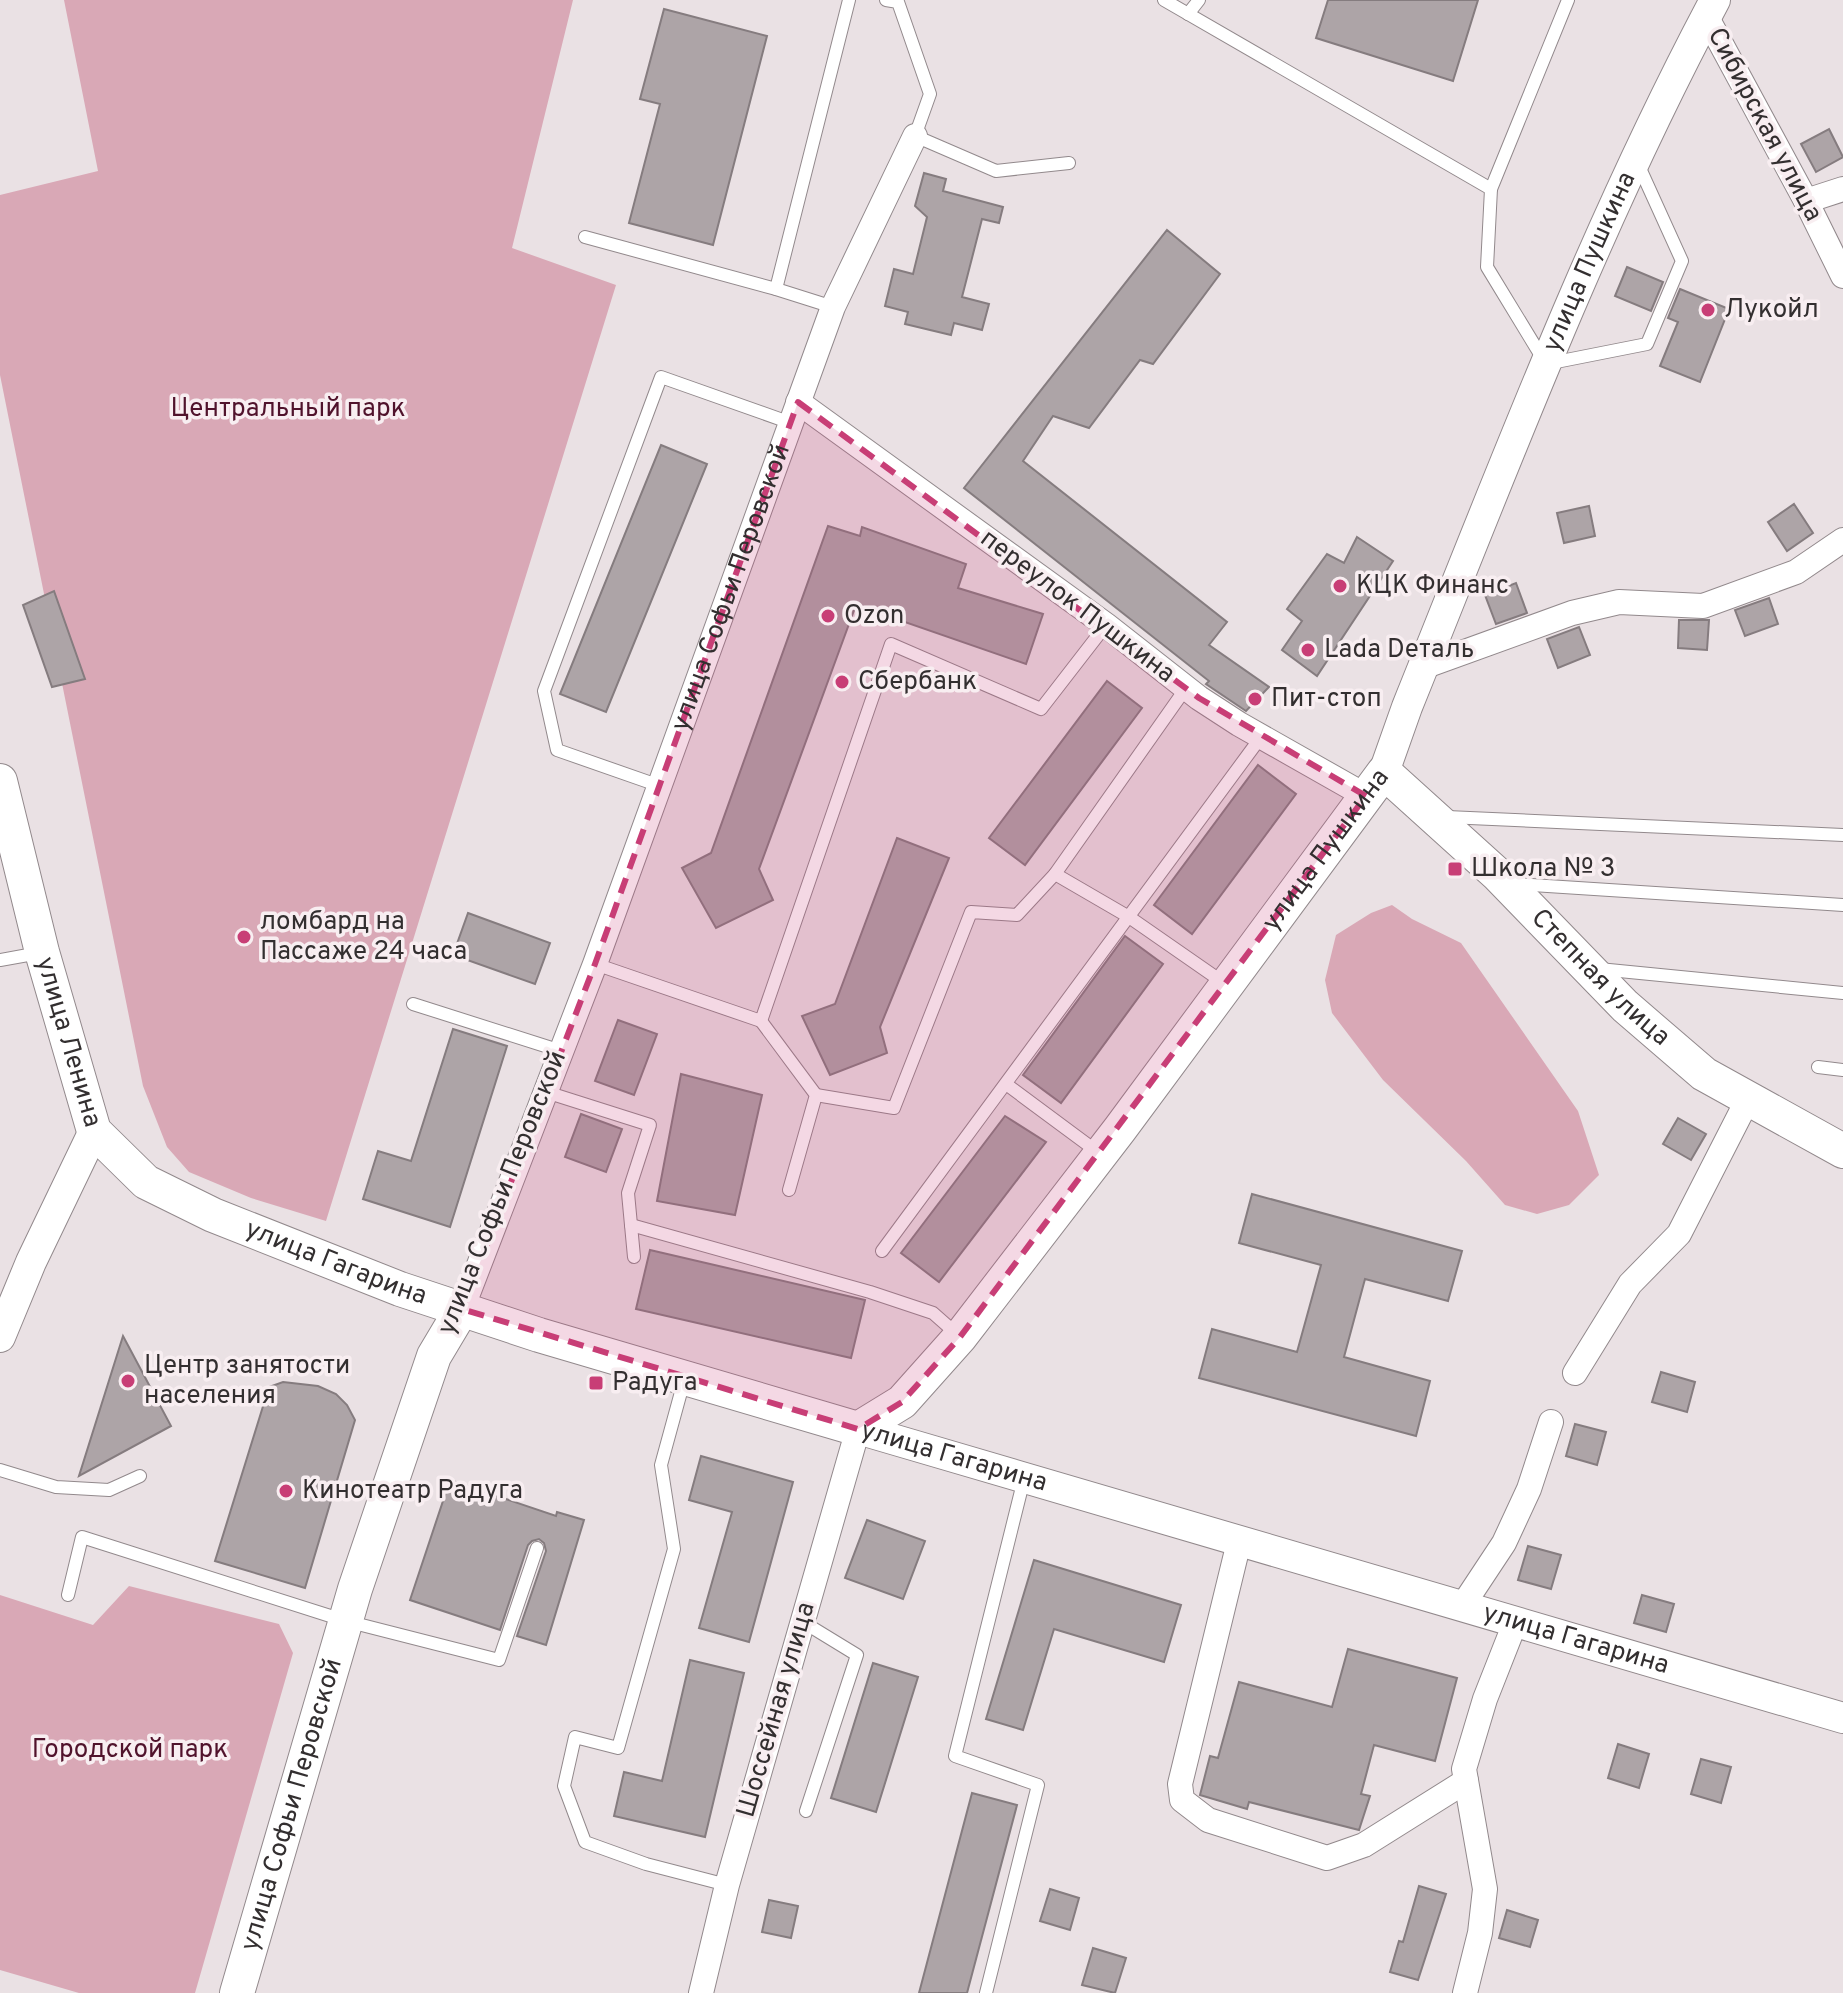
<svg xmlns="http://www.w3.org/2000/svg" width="1843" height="1993" font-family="Overpass,sans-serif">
<rect width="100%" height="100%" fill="#eae1e4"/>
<g fill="#d9a8b6">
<polygon points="64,0 573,0 512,248 616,285 326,1221 251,1198 189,1172 167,1147 143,1086 0,375 0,195 98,171"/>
<polygon points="1392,905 1412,919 1461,943 1578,1111 1599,1175 1569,1205 1537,1214 1505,1205 1466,1161 1383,1080 1332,1013 1325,980 1336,935 1371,913"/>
<polygon points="129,1586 279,1624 293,1653 195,1993 79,1993 0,1970 0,1595 93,1625"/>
</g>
<g fill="#ada4a7" stroke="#857c7f" stroke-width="2">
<polygon points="1328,0 1478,0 1453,81 1316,38"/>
<polygon points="664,9 767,36 713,245 629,223 660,104 640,99"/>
<polygon points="1829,129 1843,157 1816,172 1801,144"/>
<polygon points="924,173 946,179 943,191 1003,207 999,223 982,219 962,297 989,304 982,330 954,323 951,335 905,324 908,312 885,306 894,269 913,274 927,217 915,206"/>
<polygon points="1167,230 1220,274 1153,364 1140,360 1089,428 1053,416 1023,461 1227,622 1209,645 1269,687 1246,711 1206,684 1209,681 964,488"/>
<polygon points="1627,267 1663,282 1651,311 1615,296"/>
<polygon points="1680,289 1729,309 1700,382 1660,366 1678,322 1668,318"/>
<polygon points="661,445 707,464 606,712 560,694"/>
<polygon points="1794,504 1813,533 1787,551 1768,522"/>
<polygon points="1589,506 1595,536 1564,543 1557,513"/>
<polygon points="828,526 860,536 862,527 966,564 958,588 1043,614 1026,664 856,605 759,869 773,900 716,928 682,868 711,853"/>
<polygon points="1357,537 1393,561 1317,676 1282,650 1302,621 1287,609 1327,554 1344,563"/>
<polygon points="1516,583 1527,613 1496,624 1485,595"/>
<polygon points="54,591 85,679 52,687 23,605"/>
<polygon points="1769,598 1778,624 1745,636 1735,610"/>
<polygon points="1679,620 1709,620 1707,650 1678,648"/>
<polygon points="1579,627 1590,655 1558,668 1547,639"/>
<polygon points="1107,681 1142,708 1025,865 989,838"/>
<polygon points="1258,765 1296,794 1192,934 1154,905"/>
<polygon points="897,838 949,858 880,1027 887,1053 830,1075 802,1016 835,1004"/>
<polygon points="468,913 550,943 535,984 453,955"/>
<polygon points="1125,936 1163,964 1061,1103 1023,1075"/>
<polygon points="618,1020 657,1034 634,1095 595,1081"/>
<polygon points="453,1029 507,1046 450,1227 363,1199 378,1151 411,1161"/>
<polygon points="681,1074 762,1095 735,1215 657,1201"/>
<polygon points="581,1114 622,1129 606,1172 565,1157"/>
<polygon points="1005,1116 1046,1142 939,1282 901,1253"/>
<polygon points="1678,1118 1706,1134 1691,1160 1663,1144"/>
<polygon points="1252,1194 1462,1251 1448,1301 1365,1279 1344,1357 1430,1381 1416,1436 1199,1378 1212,1329 1297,1352 1321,1265 1239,1243"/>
<polygon points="650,1250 865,1300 851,1358 636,1309"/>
<polygon points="123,1336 171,1426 79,1476"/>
<polygon points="1661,1372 1695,1382 1687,1412 1652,1402"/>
<polygon points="283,1382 318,1386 336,1394 347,1405 355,1420 305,1588 215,1561 269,1387"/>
<polygon points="1575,1424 1606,1432 1597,1465 1566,1456"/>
<polygon points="701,1456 793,1482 749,1642 699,1628 732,1512 689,1500"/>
<polygon points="450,1480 556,1516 557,1512 584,1520 546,1645 517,1636 546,1551 544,1543 539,1539 532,1541 528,1545 500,1630 410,1600"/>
<polygon points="867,1520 925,1541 903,1599 845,1578"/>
<polygon points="1528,1546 1561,1555 1551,1589 1518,1580"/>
<polygon points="1034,1560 1181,1605 1164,1662 1054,1629 1023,1730 986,1719"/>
<polygon points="1642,1595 1674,1604 1666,1632 1634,1623"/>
<polygon points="1348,1649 1457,1678 1435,1761 1374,1745 1361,1794 1370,1796 1359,1830 1249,1802 1247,1809 1200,1795 1210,1756 1218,1758 1239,1682 1332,1707"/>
<polygon points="690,1660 744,1673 705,1837 614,1816 624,1772 662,1781"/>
<polygon points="873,1663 918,1677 876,1812 831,1798"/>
<polygon points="1618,1744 1649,1754 1639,1788 1608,1778"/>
<polygon points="1701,1759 1731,1767 1721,1803 1691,1794"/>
<polygon points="972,1793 1017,1805 967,1993 919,1993"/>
<polygon points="1419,1886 1446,1894 1418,1980 1390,1972 1399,1941 1403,1942"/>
<polygon points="1050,1889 1079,1898 1070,1930 1040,1921"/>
<polygon points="769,1900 798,1906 791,1938 762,1932"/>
<polygon points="1507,1910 1538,1920 1530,1947 1499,1938"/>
<polygon points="1093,1948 1126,1958 1115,1993 1082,1985"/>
</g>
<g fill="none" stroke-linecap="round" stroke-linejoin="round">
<g stroke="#92898c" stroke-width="14">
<g id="service">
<polyline points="886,0 898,2 930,94 915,136 996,171 1069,163"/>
<polyline points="1164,0 1491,189 1487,267 1546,364 1647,344 1682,261 1638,164"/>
<polyline points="1188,14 1199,0"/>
<polyline points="1491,189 1568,0"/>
<polyline points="585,237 776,289 833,307"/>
<polyline points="776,289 849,0"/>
<polyline points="660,786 557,750 544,691 661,377 791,423"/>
<polyline points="1447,817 1843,835"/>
<polyline points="1055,874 1186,688"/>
<polyline points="1515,884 1843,905"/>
<polyline points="0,960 39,953"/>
<polyline points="595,964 761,1021 891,644 1041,709 1106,625"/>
<polyline points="1599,969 1843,993"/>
<polyline points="413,1004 561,1051"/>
<polyline points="761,1021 816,1095 789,1190"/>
<polyline points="1818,1067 1843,1070"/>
<polyline points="1006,1084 1099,1153"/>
<polyline points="546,1092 650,1125 628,1193 634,1257"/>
<polyline points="816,1095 894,1108 971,912 1017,915 1055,874 1129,917 1224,983"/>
<polyline points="631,1225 870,1292 933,1313 959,1336"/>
<polyline points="882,1251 1261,737"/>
<polyline points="684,1381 661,1465 674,1549 618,1748 575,1737 564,1786 585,1842 646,1864 727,1885"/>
<polyline points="0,1470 56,1487 109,1490 140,1476"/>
<polyline points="68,1595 82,1537 346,1621 499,1660 537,1548"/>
<polyline points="803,1622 857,1655 806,1811"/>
<polyline points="986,1993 1038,1785 955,1756 1024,1479"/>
</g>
</g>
<g stroke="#92898c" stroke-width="26">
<g id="minor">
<polyline points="1706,16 1806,201 1843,276"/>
<polyline points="1806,201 1843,189"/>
<polyline points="798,402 1106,625 1199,698 1239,724 1366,796"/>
<polyline points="1423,667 1572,613 1619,602 1703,606 1796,572 1843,540"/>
<path id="s1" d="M462 1309 595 964 833 307 915 136"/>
<polyline points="1575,1373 1630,1284 1679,1234 1748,1099"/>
<polyline points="1239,1542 1180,1784 1182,1800 1208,1820 1327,1858 1364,1845 1466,1781"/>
<polyline points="1461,1608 1504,1543 1529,1489 1551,1422"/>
<polyline points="701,1993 727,1885 858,1429"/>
<polyline points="1465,1993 1480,1933 1485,1889 1464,1769 1485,1699 1515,1623"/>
</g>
</g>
<g stroke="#92898c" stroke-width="32">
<g id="tertiary">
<path id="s2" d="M1384 772 1407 707C1503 469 1594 227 1715 0"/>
<polyline points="0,1337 31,1262 94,1131"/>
<path id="s3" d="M858 1429 1843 1718"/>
</g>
</g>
<g stroke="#92898c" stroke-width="36">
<g id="secondary">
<path id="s4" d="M0 781 42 952 94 1131 146 1182 213 1215 400 1289 539 1335 858 1429 902 1402 960 1337 1120 1129 1384 772 1498 875 1625 1006 1704 1074 1843 1151"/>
<path id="s5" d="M237 1993 355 1589 434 1356 462 1309"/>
</g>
</g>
<use href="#service" stroke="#fff" stroke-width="12"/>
<use href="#minor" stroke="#fff" stroke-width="24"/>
<use href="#tertiary" stroke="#fff" stroke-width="30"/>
<use href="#secondary" stroke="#fff" stroke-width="34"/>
</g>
<path fill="#c83e76" fill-opacity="0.2" stroke="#c83e76" stroke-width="6" stroke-dasharray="16 10" stroke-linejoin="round" d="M798 402 1199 698 1366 796 960 1337 902 1402 858 1429 462 1309 595 964Z"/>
<g fill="#c83e76" stroke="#f8eef1" stroke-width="3">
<circle cx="1708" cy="310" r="8"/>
<circle cx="1340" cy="586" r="8"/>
<circle cx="828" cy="616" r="8"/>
<circle cx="1308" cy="650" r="8"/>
<circle cx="842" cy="682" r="8"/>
<circle cx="1255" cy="699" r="8"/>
<rect x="1447" y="861" width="16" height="16" rx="4"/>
<circle cx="244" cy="937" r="8"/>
<circle cx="128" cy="1381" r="8"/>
<rect x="588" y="1375" width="16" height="16" rx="4"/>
<circle cx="286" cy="1491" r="8"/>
</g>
<g text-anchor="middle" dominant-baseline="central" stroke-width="7" stroke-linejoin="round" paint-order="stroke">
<g font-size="26" fill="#332f30" stroke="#f8eef1">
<text transform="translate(1764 125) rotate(62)">Сибирская улица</text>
<text stroke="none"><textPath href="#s2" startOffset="550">улица Пушкина</textPath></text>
<text stroke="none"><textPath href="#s1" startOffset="770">улица Софьи Перовской</textPath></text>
<text transform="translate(1077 607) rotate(37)">переулок Пушкина</text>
<text stroke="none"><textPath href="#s4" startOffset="1938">улица Пушкина</textPath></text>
<text stroke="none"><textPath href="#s4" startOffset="2334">Степная улица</textPath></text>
<text stroke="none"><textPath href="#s4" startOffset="270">улица Ленина</textPath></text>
<text transform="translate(503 1193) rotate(-68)">улица Софьи Перовской</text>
<text stroke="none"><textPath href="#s4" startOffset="642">улица Гагарина</textPath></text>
<text stroke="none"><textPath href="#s3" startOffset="100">улица Гагарина</textPath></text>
<text stroke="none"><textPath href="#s3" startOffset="748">улица Гагарина</textPath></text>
<text transform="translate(777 1710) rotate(-74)">Шоссейная улица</text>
<text stroke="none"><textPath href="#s5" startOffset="196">улица Софьи Перовской</textPath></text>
</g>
<g font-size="26" fill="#332f30" stroke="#f8eef1" text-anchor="start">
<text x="1724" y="310">Лукойл</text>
<text x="1356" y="586">КЦК Финанс</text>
<text x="844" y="616">Ozon</text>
<text x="1324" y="650">Lada Dеталь</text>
<text x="858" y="682">Сбербанк</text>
<text x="1271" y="699">Пит-стоп</text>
<text x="1471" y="869">Школа № 3</text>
<text x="260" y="922">ломбард на<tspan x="260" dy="30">Пассаже 24 часа</tspan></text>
<text x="144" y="1366">Центр занятости<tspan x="144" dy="30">населения</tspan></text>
<text x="612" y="1383">Радуга</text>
<text x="302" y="1491">Кинотеатр Радуга</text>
</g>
<g font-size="26" fill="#50132c" stroke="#f8eef1">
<text x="288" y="409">Центральный парк</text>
<text x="130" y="1750">Городской парк</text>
</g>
</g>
</svg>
